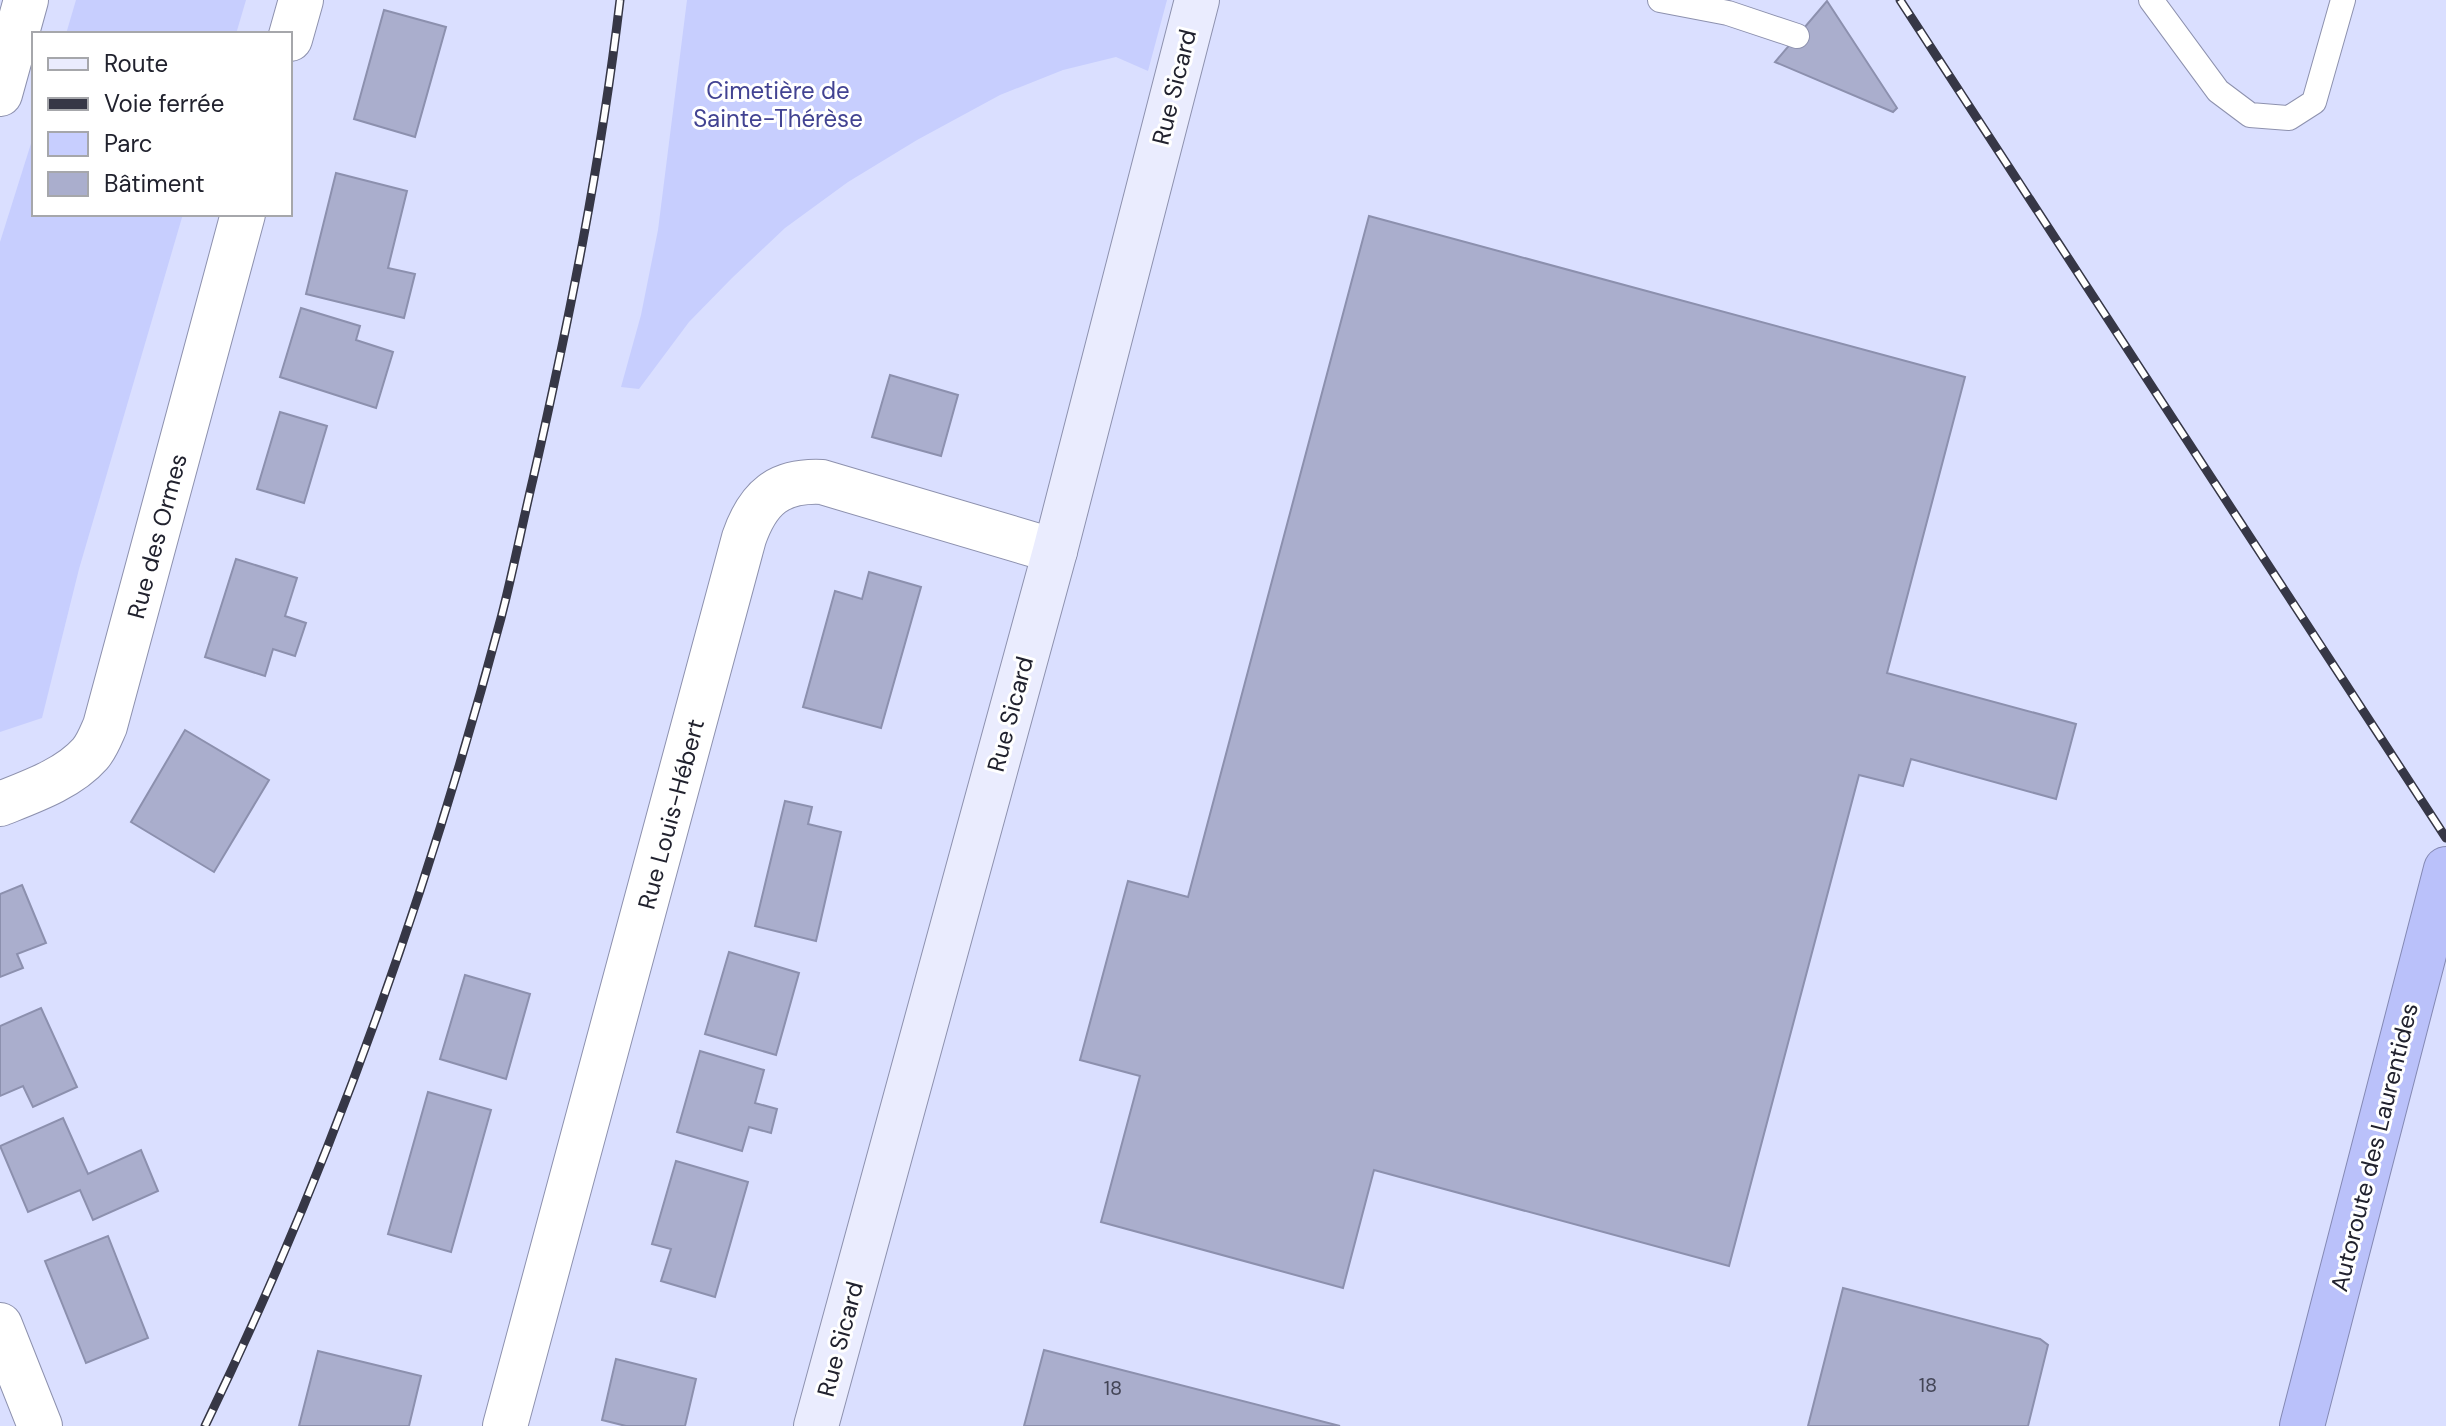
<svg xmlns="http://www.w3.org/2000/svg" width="2446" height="1426" font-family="'DM Sans',sans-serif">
<rect width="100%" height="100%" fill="#dadfff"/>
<g fill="#c7cefe">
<polygon points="76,0 246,0 236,34 66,34"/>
<polygon points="687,0 1167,0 1148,71 1116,57 1063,70 1000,95 917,140 848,182 785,228 732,278 689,322 639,389 621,387 641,315 658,230"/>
<polygon points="34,134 34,214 183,214 79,569 42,718 0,732 0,242"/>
</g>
<g fill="#aaaecd" stroke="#8c90ae" stroke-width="2">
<polygon points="1827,1 1897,108 1893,112 1775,62"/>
<polygon points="384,10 446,27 415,137 354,119"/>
<polygon points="336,173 407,191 388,268 415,274 404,318 306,294"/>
<polygon points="1369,216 1965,377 1887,673 2076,724 2056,799 1911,759 1903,786 1859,775 1729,1266 1374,1170 1343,1288 1101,1222 1140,1076 1080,1060 1128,881 1188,897"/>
<polygon points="301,308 360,326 356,340 393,352 376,408 280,377"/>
<polygon points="890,375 958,395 941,456 872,437"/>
<polygon points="280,412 327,426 304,503 257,489"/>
<polygon points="236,559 297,578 285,616 306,623 295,656 273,649 265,676 205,657"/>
<polygon points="869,572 921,587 881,728 803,707 835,591 862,599"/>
<polygon points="185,730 269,780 214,872 131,822"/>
<polygon points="785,801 812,807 808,824 841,832 816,941 755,926"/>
<polygon points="22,885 46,943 17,954 23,968 0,977 0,894"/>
<polygon points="729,952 799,973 776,1055 705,1034"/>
<polygon points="465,975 530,994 506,1079 440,1059"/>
<polygon points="41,1008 77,1087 33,1107 23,1086 0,1096 0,1026"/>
<polygon points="700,1051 764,1070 755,1103 777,1109 771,1133 749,1127 742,1151 677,1132"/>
<polygon points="428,1092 491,1110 451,1252 388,1234"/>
<polygon points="63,1118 88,1174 141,1150 158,1191 93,1220 80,1190 28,1212 0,1146"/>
<polygon points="676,1161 748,1182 715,1297 661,1281 671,1249 652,1244"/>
<polygon points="108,1236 148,1338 86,1363 45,1261"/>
<polygon points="1843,1288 2040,1339 2048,1345 2028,1426 1808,1426"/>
<polygon points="1044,1350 1340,1426 1024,1426"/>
<polygon points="318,1351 421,1376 409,1426 299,1426"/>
<polygon points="616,1359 696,1379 685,1426 626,1426 602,1420"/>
</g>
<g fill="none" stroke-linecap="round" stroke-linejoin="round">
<g stroke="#8d91ae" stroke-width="26">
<g id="lane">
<polyline points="1660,0 1728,13 1797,36"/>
<polyline points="2151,0 2218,91 2250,115 2289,118 2314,102 2343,0"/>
</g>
</g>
<g stroke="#8d91ae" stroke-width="46">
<g id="street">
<polyline points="290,39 301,0"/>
<polyline points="0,94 26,0"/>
<path d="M0 804C30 792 68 779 90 754 97 746 101 735 105 726L243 214"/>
<polyline points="0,1325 40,1426"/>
<path d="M505 1426 744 538C758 498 778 480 822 482L1055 551"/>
</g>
</g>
<g stroke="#8d91ae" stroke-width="46">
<polyline id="secondary" points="816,1426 1055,551 1197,0"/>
</g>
<g stroke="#8489b3" stroke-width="46">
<polyline id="highway" points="2302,1426 2446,869"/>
</g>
<use href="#lane" stroke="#fff" stroke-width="24"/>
<use href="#street" stroke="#fff" stroke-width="44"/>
<use href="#secondary" stroke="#eaecfe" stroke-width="44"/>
<use href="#highway" stroke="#bac1fa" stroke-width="44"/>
<g stroke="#363746" stroke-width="9">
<g id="rail">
<polyline points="1900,0 2446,838"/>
<path d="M205 1426C330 1168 427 895 501 618 513 572 522 525 533 479 569 321 601 162 620 0"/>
</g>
</g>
<use href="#rail" stroke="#fff" stroke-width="6" stroke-dasharray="18" stroke-linecap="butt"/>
</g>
<g text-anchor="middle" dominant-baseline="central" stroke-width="6" stroke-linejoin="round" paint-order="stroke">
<g font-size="20" fill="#434556">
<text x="1928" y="1385">18</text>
<text x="1113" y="1388">18</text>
</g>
<g font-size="24" fill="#21222e" stroke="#fff">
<text transform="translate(1174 87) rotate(-76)">Rue Sicard</text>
<text transform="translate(157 536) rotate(-75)">Rue des Ormes</text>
<text transform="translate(1010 714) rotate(-75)">Rue Sicard</text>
<text transform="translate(671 814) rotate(-75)">Rue Louis-Hébert</text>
<text transform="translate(2374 1147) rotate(-76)">Autoroute des Laurentides</text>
<text transform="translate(840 1339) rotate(-75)">Rue Sicard</text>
</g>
<g font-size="24" fill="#424392" stroke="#fff">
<text x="778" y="90">Cimetière de<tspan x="778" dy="28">Sainte-Thérèse</tspan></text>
</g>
</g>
<rect x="32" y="32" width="260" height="184" fill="#ffffff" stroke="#a6a7ab" stroke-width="2"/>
<rect x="48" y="58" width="40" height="12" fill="#eaecfe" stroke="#a6a7ab" stroke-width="2"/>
<text x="104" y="72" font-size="24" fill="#21222e">Route</text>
<rect x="48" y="98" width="40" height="12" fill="#363746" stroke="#a6a7ab" stroke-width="2"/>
<text x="104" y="112" font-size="24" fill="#21222e">Voie ferrée</text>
<rect x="48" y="132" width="40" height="24" fill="#c7cefe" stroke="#a6a7ab" stroke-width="2"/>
<text x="104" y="152" font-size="24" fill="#21222e">Parc</text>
<rect x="48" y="172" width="40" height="24" fill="#aaaecd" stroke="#a6a7ab" stroke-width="2"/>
<text x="104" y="192" font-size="24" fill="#21222e">Bâtiment</text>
</svg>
